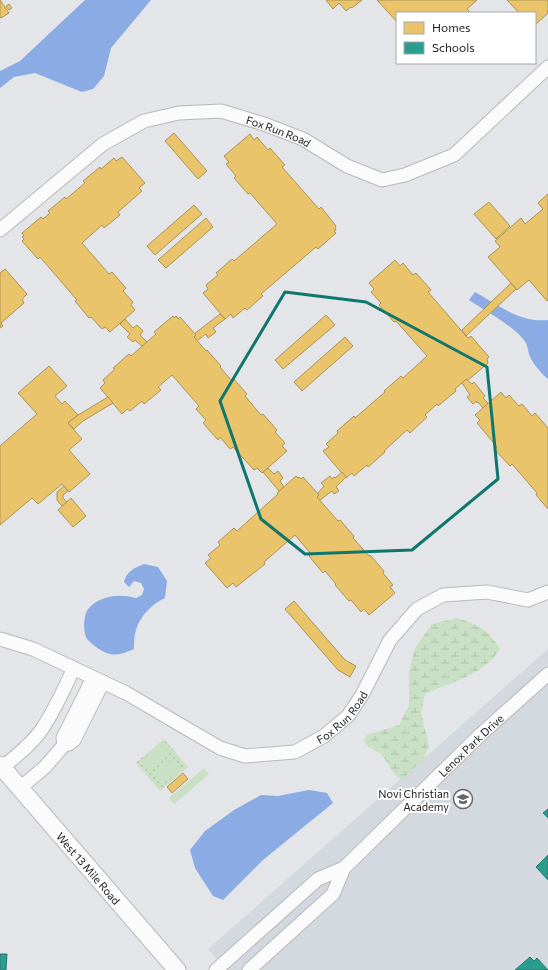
<svg xmlns="http://www.w3.org/2000/svg" width="548" height="970" font-family="Commissioner,sans-serif">
<defs>
<pattern id="wetland-marsh" width="20" height="14" patternUnits="userSpaceOnUse"><rect width="20" height="14" fill="#c9e0c5"/><path d="M1 5h8M5 5V1M11 12h8M15 12V8" fill="none" stroke="#acc0a9"/></pattern>
<pattern id="park-dots" width="8" height="8" patternUnits="userSpaceOnUse"><rect width="8" height="8" fill="#c9e0c5"/><path d="M2 2h.1M6 6h.1" fill="none" stroke="#acc0a9" stroke-width="1.8" stroke-linecap="round"/></pattern>
</defs>
<rect width="100%" height="100%" fill="#e3e5e8"/>
<polygon fill="#d4d8df" points="548,649 548,970 226,970 208,949"/>
<path fill="url(#wetland-marsh)" d="M457 618C478 625 488 629 500 649 484 675 451 682 425 694L421 713 429 746 424 758 403 779 398 778 381 754 369 747 364 741 367 735 399 725 409 705V672L415 648 432 624Z"/>
<polygon fill="url(#park-dots)" points="164,739 188,767 160,791 136,763"/>
<g fill="#c9e0c5">
<polygon points="162,745 170,754 150,772 142,762"/>
<polygon points="174,758 182,768 162,785 154,776"/>
<polygon points="204,768 209,774 174,804 169,798"/>
</g>
<g fill="#8aabe3">
<polygon points="85,0 151,0 111,48 104,76 93,89 82,92 35,73 14,77 0,88 0,71 20,61"/>
<path d="M475 292C498 305 520 323 548 320V379C541 373 534 365 530 357 528 353 528 347 526 343 516 327 484 310 469 300Z"/>
<path d="M144 564 158 567 167 581 165 598C152 604 140 616 136 630 134 636 134 643 134 649 127 652 117 656 110 654 102 652 92 645 87 639 83 632 83 616 88 609 88 609 92 605 92 605 105 595 120 594 136 598L142 595 144 589 141 583 134 581 129 587 124 582C127 571 134 568 144 564Z"/>
<polygon points="309,790 327,793 333,803 263,860 223,900 213,896 195,868 190,850 205,831 234,810 261,795 278,796"/>
</g>
<g fill="#e9c46a" stroke="#ad9355">
<polygon points="0,0 9,13 1,18 0,17"/>
<polygon points="326,0 362,0 352,8 351,7 346,11 339,3 333,9"/>
<polygon points="377,0 477,0 467,9 471,13 397,13 397,22"/>
<polygon points="507,0 548,0 548,10 547,11 548,13 535,25 535,13 519,13"/>
<polygon points="9,4 12,8 9,10 6,6"/>
<polygon points="174,133 207,171 198,179 165,141"/>
<polygon points="250,134 254,140 257,137 268,150 270,148 285,165 282,167 319,209 321,207 336,226 335,228 336,230 334,231 336,233 318,249 316,247 261,294 263,296 247,310 245,308 233,318 231,314 225,319 203,293 208,289 206,285 218,275 216,273 232,259 234,261 277,224 250,193 248,194 234,178 236,176 226,164 229,162 224,156"/>
<polygon points="122,157 145,183 139,188 142,191 118,212 120,215 104,228 102,225 82,243 109,274 112,272 126,288 123,291 133,302 131,305 135,310 110,332 105,327 102,329 91,317 89,318 75,301 77,300 40,257 38,259 22,241 24,239 22,237 24,236 22,233 41,217 43,219 50,213 48,211 65,197 66,199 85,183 83,181 100,167 101,169 114,158 116,161"/>
<polygon points="548,194 548,300 547,301 529,280 517,290 488,257 500,247 495,241 521,218 525,224 543,209 538,203"/>
<polygon points="489,202 510,226 496,239 474,214"/>
<polygon points="194,205 202,214 155,255 147,246"/>
<polygon points="206,218 213,227 166,268 158,260"/>
<polygon points="395,260 400,266 403,263 413,275 416,273 431,290 428,292 466,336 468,338 471,336 489,357 487,359 488,363 467,381 466,379 462,383 455,389 456,391 438,406 437,404 425,415 427,417 410,433 407,430 384,451 385,452 368,467 367,465 354,476 352,473 346,478 323,451 329,447 326,444 338,433 337,431 354,416 355,418 385,392 384,391 401,376 403,378 427,356 396,321 394,322 379,305 381,303 371,292 374,289 369,283"/>
<polygon points="5,269 27,294 22,299 24,303 1,323 3,326 0,328 0,273"/>
<polygon points="511,283 516,289 466,336 462,330"/>
<polygon points="220,314 225,319 213,328 216,332 208,338 206,334 197,341 194,337 196,335 194,334"/>
<polygon points="326,315 335,325 283,369 275,360"/>
<polygon points="173,316 174,318 176,316 178,319 180,317 196,335 194,337 206,351 207,350 221,366 220,367 231,380 233,378 247,394 245,396 261,415 263,414 277,430 275,432 285,443 282,446 287,451 262,473 257,468 254,470 233,447 230,449 220,437 218,440 203,423 206,420 196,409 199,406 172,375 158,387 161,390 144,404 142,401 130,411 127,409 122,414 100,388 105,383 103,380 115,369 113,368 129,354 131,356 156,334 154,332"/>
<polygon points="125,319 133,328 137,325 143,331 140,335 147,342 142,346 135,340 133,342 127,337 130,334 120,324"/>
<polygon points="345,337 353,346 302,391 294,382"/>
<polygon points="49,366 67,386 55,396 62,404 65,401 78,415 68,423 82,439 69,450 90,474 69,492 62,484 38,504 32,498 0,525 0,446 37,414 18,393"/>
<polygon points="466,379 472,384 474,382 485,396 483,398 488,403 483,408 478,402 477,403 476,401 473,404 467,397 470,395 462,383"/>
<polygon points="501,392 506,398 509,395 519,406 522,404 532,416 535,413 548,428 548,509 536,495 537,493 512,464 510,466 494,449 497,447 477,423 480,420 475,415"/>
<polygon points="108,397 113,403 83,421 74,429 68,423 78,415"/>
<polygon points="268,468 274,474 278,471 283,478 280,481 284,487 279,491 263,472"/>
<polygon points="342,472 346,477 336,487 339,491 334,494 332,491 320,500 317,497 319,495 317,494 324,486 321,483 330,476 332,479 334,477 335,478"/>
<polygon points="296,476 298,478 299,477 301,479 303,477 319,495 317,497 338,521 340,520 354,536 353,538 369,556 370,555 384,571 383,573 393,585 390,587 395,593 369,615 364,609 361,612 351,600 349,601 335,585 336,584 325,571 323,573 309,556 311,554 295,535 264,562 265,564 236,587 233,583 227,588 205,563 211,558 208,555 220,545 218,542 234,528 237,531 278,494 277,493"/>
<polygon points="64,486 68,491 63,495 63,498 67,502 62,506 57,500 57,492"/>
<polygon points="71,498 86,516 73,527 58,510"/>
<polygon points="294,601 345,660 356,666 350,677 338,670 285,609"/>
<polygon points="183,773 188,779 172,793 167,787"/>
</g>
<g fill="#2a9d8f" stroke="#27786f">
<polygon points="548,809 548,818 543,813"/>
<polygon points="548,855 548,880 536,867"/>
<polygon points="0,954 7,954 6,970 0,970"/>
<polygon points="530,957 534,961 537,958 548,970 515,970"/>
</g>
<g fill="none" stroke-linecap="round" stroke-linejoin="round">
<g stroke="#b8b9bb" stroke-width="15">
<g id="minor">
<path id="s1" d="M0 230 103 144 144 121 179 113 221 111 264 124 303 139 347 166 382 180 405 175 454 155 548 67"/>
<path id="s2" d="M0 639 33 649 126 693 220 748 245 756 295 752 324 736 348 716 362 695 390 640 417 609 443 595 487 592 528 600 548 592"/>
<polyline points="64,745 63,738 93,678"/>
<path d="M2 768C16 756 32 744 42 729 55 710 64 689 74 668"/>
<polyline points="20,788 45,767 64,745 69,744 74,740 103,682"/>
<polyline points="216,970 318,879 344,868"/>
<path id="s3" d="M249 970 333 894 344 868 480 735 548 674"/>
</g>
</g>
<g stroke="#b8b9bb" stroke-width="19">
<g id="tertiary">
<path id="s4" d="M0 765 177 970"/>
</g>
</g>
<use href="#minor" stroke="#fbfbfc" stroke-width="13"/>
<use href="#tertiary" stroke="#fbfbfc" stroke-width="17"/>
</g>
<path fill="none" stroke="#0f766e" stroke-width="3" stroke-linejoin="round" d="M285 292 366 302 487 367 498 479 412 550 305 554 261 519 220 401Z"/>
<defs>
<g id="school-ring" transform="scale(1)"><circle r="9.5" fill="#fff" stroke="#656669" stroke-width="1.5"/><path d="M0-5L7-2L0 1L-7-2ZM-4 1L0 2.5L4 1V4Q0 6-4 4Z" fill="#656669"/></g>
</defs>
<g fill-rule="evenodd">
<use href="#school-ring" x="463" y="799"/>
</g>
<g text-anchor="middle" dominant-baseline="central" stroke-width="4" stroke-linejoin="round" paint-order="stroke">
<g font-size="11" fill="#212224" stroke="#fff">
<text stroke="none"><textPath href="#s1" startOffset="320">Fox Run Road</textPath></text>
<text stroke="none"><textPath href="#s2" startOffset="382">Fox Run Road</textPath></text>
<text stroke="none"><textPath href="#s3" startOffset="318">Lenox Park Drive</textPath></text>
<text stroke="none"><textPath href="#s4" startOffset="136">West 13 Mile Road</textPath></text>
</g>
<g font-size="11" fill="#212224" stroke="#fff" text-anchor="end">
<text x="449" y="793">Novi Christian<tspan x="449" dy="13">Academy</tspan></text>
</g>
</g>
<rect x="396" y="12" width="140" height="52" fill="#ffffff" stroke="#a6a7a7"/>
<rect x="404" y="22" width="20" height="12" fill="#e9c46a" stroke="#a6a7a7"/>
<text x="432" y="32" font-size="12" fill="#212224">Homes</text>
<rect x="404" y="42" width="20" height="12" fill="#2a9d8f" stroke="#a6a7a7"/>
<text x="432" y="52" font-size="12" fill="#212224">Schools</text>
</svg>
